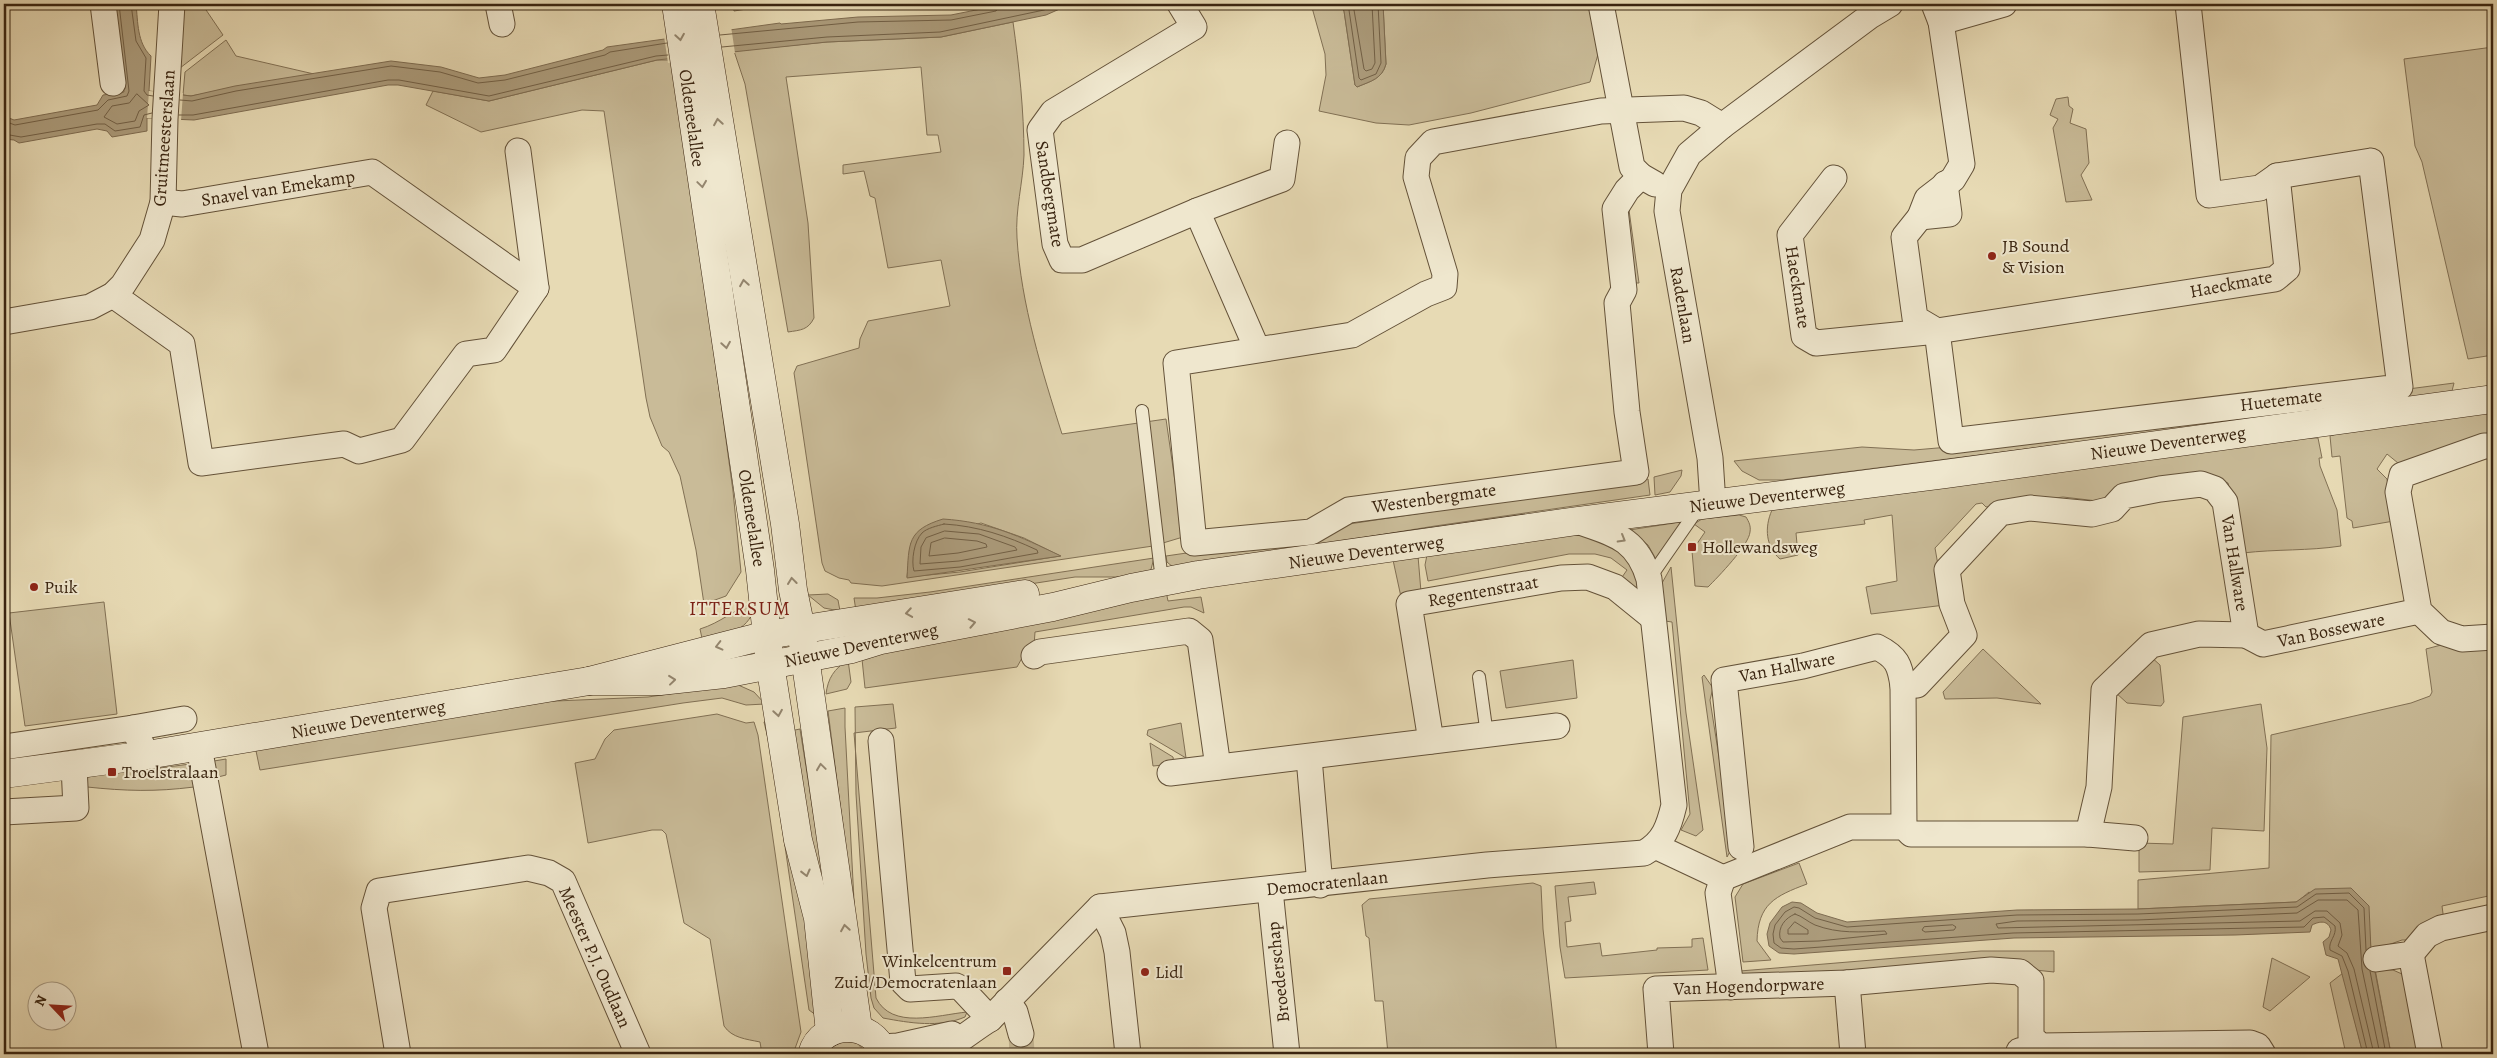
<svg xmlns="http://www.w3.org/2000/svg" width="2497" height="1058" font-family="Alegreya,serif">
<rect width="100%" height="100%" fill="#e7dab4"/>
<filter id="stains"><feTurbulence type="fractalNoise" baseFrequency=".004" numOctaves="4"/><feColorMatrix values="0 0 0 0 .2 0 0 0 0 .09 0 0 0 0 .02 0 0 0 .5 -.17"/></filter>
<radialGradient id="worn" r=".72"><stop offset=".6" stop-color="#630" stop-opacity="0"/><stop offset="1" stop-color="#630" stop-opacity=".3"/></radialGradient>
<g fill="#c9bb98" stroke="#817054" fill-rule="evenodd">
<polygon points="183,4 202,4 223,35 180,68"/>
<polygon points="733,4 778,4 734,11"/>
<path d="M1311 4H1340L1344 11 1355 85 1357 87C1371 81 1382 79 1386 64L1383 4H1595L1601 44 1590 82 1471 113 1409 125 1376 123 1319 111 1326 75 1325 54Z"/>
<path d="M1013 22C1019 65 1024 111 1024 155 1023 183 1015 210 1017 238 1021 304 1042 371 1062 434L1166 419 1183 537 1153 546 882 586 851 583 849 580 839 578 825 571 822 563 794 373 797 366 859 348 860 339 868 321 950 306 941 260 888 268 875 198 870 196 864 171 843 174V165L941 152 938 135H927L921 67 786 77 808 223 814 318C808 330 801 330 788 332L745 84 734 51 827 42 941 37ZM981 523 1024 538 1060 556 960 572 907 577 911 543Z"/>
<polygon points="226,40 236,56 314,74 191,96 183,95 185,72"/>
<polygon points="2493,47 2493,355 2468,359 2422,162 2415,146 2404,59"/>
<polygon points="657,60 668,60 675,68 733,491 741,572 726,596 704,604 696,550 680,476 669,452 662,446 650,417 646,398 604,111 582,110 481,132 426,105 433,91 489,101"/>
<polygon points="2068,97 2069,106 2073,109 2070,123 2086,129 2089,163 2081,175 2092,200 2066,202 2053,128 2058,119 2050,115 2056,99"/>
<polygon points="1626,206 1629,210 1639,283 1636,283"/>
<polygon points="2454,383 2451,395 1782,480 1759,480 1742,471 1734,461 1862,447 1914,450 1996,443"/>
<polygon points="2493,411 2493,437 2407,462 2398,463 2387,454 2377,469 2387,479 2394,521 2353,528 2352,521 2347,518 2340,456 2332,457 2330,436 2345,431"/>
<path d="M2292 438H2318L2322 458H2319L2320 466 2337 510 2341 546C2309 551 2276 549 2243 553L2228 483 2209 475 2106 502 2063 497 1986 507 1982 503 1976 504 1935 548 1945 605 1871 614 1866 587 1897 581 1892 515 1864 520 1865 524 1796 533 1798 555 1780 559C1766 547 1764 528 1772 510L1917 488Z"/>
<polygon points="1682,470 1681,476 1670,492 1655,495 1654,477"/>
<polygon points="1648,479 1650,495 1435,526 1174,568 1167,562 1166,556 1317,534 1349,524"/>
<path d="M1739 515 1746 517C1749 522 1751 526 1750 532 1749 545 1718 577 1708 587L1695 586 1692 551 1705 532 1694 524 1702 519Z"/>
<polygon points="1681,522 1657,561 1648,545 1629,530"/>
<path d="M1576 535C1595 536 1625 548 1635 566 1639 573 1638 586 1639 594L1620 580 1627 570 1611 558 1595 554H1569L1428 581 1425 565 1427 555 1547 537Z"/>
<polygon points="1418,556 1421,592 1401,597 1393,560"/>
<polygon points="1154,558 1150,573 1129,577 1075,577 856,611 854,598 877,598 930,592"/>
<polygon points="1671,567 1686,713 1703,830 1696,836 1681,830 1690,814 1672,622 1665,621 1657,592"/>
<polygon points="1166,591 1168,601 1201,597 1204,613 1191,607 1184,607 1035,632 1034,646 1027,649 1017,667 865,688 862,659 879,647"/>
<polygon points="828,594 838,600 840,611 824,608 808,595"/>
<polygon points="104,602 117,714 25,726 9,613"/>
<path d="M755 602C752 631 727 634 703 643L700 629C720 623 735 609 755 602Z"/>
<polygon points="2441,645 2493,647 2493,895 2442,906 2444,921 2416,940 2402,940 2371,951 2370,937 2309,892 2297,902 2138,909 2138,880 2269,868 2271,735 2411,703 2430,696 2432,692 2426,649"/>
<polygon points="1983,649 2041,704 1997,698 1945,699 1943,692"/>
<polygon points="2149,655 2160,665 2164,702 2161,706 2127,703 2115,692"/>
<path d="M848 660 851 682 847 689 826 694C828 678 834 669 848 660Z"/>
<polygon points="1573,660 1577,698 1506,708 1500,671"/>
<polygon points="1704,675 1713,688 1710,700 1733,846 1727,857 1702,677"/>
<polygon points="736,684 754,692 765,704 746,705 722,698 683,703 260,770 255,746 529,700 556,701 648,697"/>
<path d="M893 704 896 728 854 733 876 998C892 1030 937 1015 967 1012L965 1017C939 1028 910 1023 883 1018L874 1008 871 998 866 954 856 794 855 707Z"/>
<polygon points="2261,704 2267,748 2264,831 2212,828 2210,870 2139,872 2139,843 2173,844 2183,717"/>
<polygon points="845,708 845,727 855,920 828,711"/>
<path d="M717 714 746 723 754 722 758 735 801 1032 793 1054H762L760 1042C746 1039 732 1038 724 1026L710 939 684 923 666 834 662 830H652L588 843 575 763 595 759 605 739 614 730Z"/>
<polygon points="773,719 805,898 816,1015 809,1010 771,751 764,722"/>
<polygon points="1181,723 1186,758 1147,735 1148,730"/>
<polygon points="800,729 819,849 834,903 830,966 790,731"/>
<polygon points="1150,743 1173,757 1174,764 1153,766"/>
<polygon points="226,759 226,775 210,779 208,762"/>
<path d="M190 764 194 787C155 792 125 791 87 787L84 778 139 767 160 768Z"/>
<path d="M1799 863 1807 884C1775 896 1758 904 1757 941L1771 960 1743 962 1735 897 1743 884Z"/>
<polygon points="1594,882 1596,894 1568,897 1571,921 1565,922 1567,947 1600,943 1602,956 1657,950 1657,948 1692,947 1692,939 1703,938 1708,970 1565,978 1560,947 1555,886"/>
<polygon points="1533,883 1541,886 1543,929 1557,1054 1388,1054 1383,1001 1375,1001 1369,938 1366,936 1362,905 1369,899 1379,898"/>
<polygon points="1981,951 2054,951 2054,972 2035,970 2024,960 1743,976 1740,971"/>
<polygon points="2272,958 2310,977 2270,1011 2263,1007"/>
<polygon points="2375,969 2393,970 2402,974 2421,1054 2391,1054"/>
<polygon points="2343,973 2363,1054 2346,1054 2330,983"/>
<polygon points="844,1041 857,1043 867,1054 828,1054 832,1047"/>
</g>
<g fill="#ac9c7c" stroke="#7e6c51">
<path d="M114 4H136C138 22 137 43 151 56L149 91 191 96 235 86 391 61 441 67 479 78 505 75 603 50 607 47 780 23 781 24 858 17 951 15 1006 4H1071L1046 15 941 37 827 42 657 60 489 101 398 85H388L194 120 147 118V131L112 137 107 131 97 129 19 143 14 140 4 139V116L14 120 97 105 103 95 124 92Z"/>
<path d="M1340 4H1383L1386 64C1382 79 1371 81 1357 87L1355 85 1344 11Z"/>
<path d="M943 519C990 522 1019 536 1061 556L907 578C909 543 907 530 943 519Z"/>
<path d="M2351 888 2369 906 2371 951 2391 1054H2363L2338 959 2326 955 2323 942 2329 937 2331 930C2328 920 2320 921 2312 925L2310 932 2235 935 2014 938 1794 954 1779 953 1769 946 1767 934 1770 923 1782 907 1792 902 1801 903 1817 913 1847 922 2017 910 2138 909 2296 902 2315 889Z"/>
</g>
<g fill="#e7dab4">
<polygon points="731,26 735,53 668,63 664,36"/>
<polygon points="149,91 183,93 181,121 147,118"/>
</g>
<g fill="none" stroke-linecap="round" stroke-linejoin="round">
<g stroke="#726046" stroke-width="1">
<polyline points="131,4 136,41 146,58 144,91 147,95 153,96"/>
<polyline points="1346,4 1349,10 1359,78 1361,80 1376,74 1381,63 1378,4"/>
<polyline points="1353,4 1364,69 1366,71 1372,69 1375,63 1372,4"/>
<polyline points="720,35 858,22 951,20 996,11 1000,4"/>
<polyline points="722,47 827,37 940,32 1044,10 1060,4"/>
<polygon points="137,94 149,105 139,111 135,121 117,124 104,117 112,106 129,103"/>
<polyline points="180,100 192,101 236,91 391,66 440,72 478,83 505,80 605,55 610,52 667,43"/>
<polyline points="179,115 193,115 388,80 399,80 489,96 656,56 668,55"/>
<polyline points="4,121 15,125 98,110 108,100 127,96 129,91 119,4"/>
<polyline points="4,134 21,137 97,124 105,124 115,131 140,127 144,115 152,113"/>
<path d="M944 524C978 526 1007 536 1037 550L1038 553 960 567 914 571C911 561 914 541 922 533 927 528 937 526 944 524Z"/>
<polygon points="945,531 979,534 1015,547 1017,550 959,561 920,564 921,547 926,538"/>
<polygon points="945,538 977,541 986,544 987,547 958,553 929,556 931,543"/>
<path d="M1795 914C1802 916 1808 922 1815 925 1839 934 1860 932 1885 931L1887 934 1819 941 1783 942 1780 938C1778 927 1785 918 1795 914Z"/>
<polygon points="1795,922 1808,930 1808,934 1788,934 1788,930"/>
<polygon points="1953,925 1956,927 1954,930 1925,932 1922,930 1924,927"/>
<path d="M2366 950 2364 908 2349 893 2316 894 2297 907 2138 914 2017 915 1847 927 1815 918 1799 908 1794 907 1785 912 1775 925 1773 934 1774 943 1781 948 1794 949 2013 933 2304 927 2313 918 2324 917 2335 926C2337 936 2328 941 2330 950L2342 956 2348 971 2368 1054"/>
<polyline points="2370,971 2386,1054"/>
<polyline points="2374,1054 2354,969 2347,953 2338,946 2342,935 2340,923 2327,911 2315,911 2300,921 1998,928 1996,924 2017,921 2138,920 2297,913 2318,900 2347,900 2358,910 2362,969 2380,1054"/>
</g>
<polyline stroke="#c4b693" stroke-width="25" stroke-dasharray="25 12" stroke-linecap="butt" points="1021,1034 1022,1054"/>
<g stroke="#645239" stroke-width="14">
<g id="lane">
<polyline points="1142,411 1162,581"/>
<polyline points="1649,579 1699,507"/>
<polyline points="1479,677 1487,735"/>
</g>
</g>
<g stroke="#645239" stroke-width="27">
<g id="street">
<polyline points="103,4 113,83"/>
<polyline points="498,4 502,24"/>
<polyline points="1180,4 1194,27 1053,112 1040,130 1055,244 1062,260 1082,260 1197,211 1282,179 1287,143"/>
<polyline points="1601,4 1632,167 1641,176 1655,184"/>
<polyline points="1934,4 1941,22 1962,164 1953,179 1927,199 1920,217 1904,237 1915,318 1937,331"/>
<polyline points="1941,22 2004,4"/>
<polyline points="518,151 536,288"/>
<polyline points="1641,176 1627,190 1615,209 1624,290 1617,303 1627,412 1636,472 1349,510 1311,532 1194,543 1176,363 1352,335 1426,294 1444,287 1445,274 1416,177 1418,158 1433,142 1601,111 1684,108 1701,113 1722,126"/>
<polyline points="1834,178 1790,235 1804,336 1816,343 1937,331 2275,279 2287,269 2277,176"/>
<polyline points="1197,211 1257,349"/>
<polyline points="1920,217 1949,214 1945,184"/>
<polyline points="113,295 182,344 201,463 344,444 359,451 402,440 466,354 494,350 536,288 372,172 182,204 163,202"/>
<polyline points="4,322 90,307 113,295 123,285 152,240 163,202 165,119 172,4"/>
<polyline points="1937,331 1951,441 2400,387 2371,161 2277,176 2260,188 2209,195 2188,4"/>
<polyline points="2493,446 2484,446 2402,475 2398,492 2419,611 2441,632 2462,639 2493,637"/>
<polyline points="1713,504 1710,458 1667,211 1669,190 1689,154 1722,126 1870,16 1890,4"/>
<polyline points="2246,635 2263,644 2419,611"/>
<polyline points="1034,656 1040,652 1189,631 1200,640 1218,767"/>
<polyline points="1903,686 1917,685 1964,635 1952,604 1947,570 2000,513 2030,508 2092,514 2112,509 2124,496 2160,489 2201,484 2215,489 2225,502 2246,635"/>
<polyline points="133,728 184,719"/>
<polyline points="881,741 903,982 910,989 956,986 962,989 990,1019"/>
<polyline points="1431,741 1409,604 1561,578 1588,577 1615,587 1652,617"/>
<polyline points="4,747 133,728 147,755"/>
<polyline points="199,747 256,1054"/>
<polyline points="1309,758 1320,885"/>
<polyline points="1170,773 1557,726"/>
<polyline points="4,812 76,808 74,766"/>
<polyline points="2088,834 2135,838"/>
<polyline points="1655,846 1723,878"/>
<path d="M1741 847 1724 680 1803 666 1877 647C1897 657 1900 665 1903 686L1904 827"/>
<polyline points="1723,878 1850,827 1904,827 1911,834 2088,834 2099,787 2104,690 2151,645 2199,634 2246,635"/>
<polyline points="1723,878 1718,893 1731,987"/>
<polyline points="1270,890 1287,1054"/>
<polyline points="1100,907 1113,933 1117,952 1128,1054"/>
<polyline points="2411,954 2430,1054"/>
<polyline points="2376,959 2411,954 2427,935 2441,928 2493,917"/>
<polyline points="1847,983 1853,1054"/>
<polyline points="1007,1001 1015,1012 1021,1034"/>
<polyline points="882,1047 898,1046 952,1034"/>
<polyline points="398,1054 374,908 379,891 528,868 549,873 563,881 638,1054"/>
<path d="M932 1054C954 1047 970 1031 990 1019L1100 907 1487 865 1644 853C1664 842 1669 826 1674 805L1649 579C1637 538 1614 534 1577 521"/>
<polyline points="1661,1054 1656,989 1847,983 1991,970 2020,972 2031,981 2031,1037 2041,1046 2250,1043 2258,1046 2263,1054"/>
<polyline points="2019,1054 2019,1051 2041,1046"/>
</g>
</g>
<g stroke="#392410" stroke-width="29">
<g id="secondary">
<polyline points="676,4 760,570 770,664 798,840 818,918 830,1032"/>
<polyline points="700,4 785,524 793,590 801,629 858,1028"/>
<polyline points="589,681 660,681 724,674 852,649 881,640 1053,607 1131,588 1198,575 1577,521 1945,474 2493,399"/>
<polyline points="4,774 147,755 589,681 767,635 1025,594"/>
<path d="M812 1054C822 1019 874 1020 884 1054"/>
</g>
</g>
<use href="#lane" stroke="#efe7ce" stroke-width="12"/>
<use href="#street" stroke="#efe7ce" stroke-width="25"/>
<use href="#secondary" stroke="#efe7ce" stroke-width="28"/>
</g>
<defs><path id="oneway-chevron" d="M-2-3.5L2.5 0L-2 3.5" fill="none" stroke-width="1.6" stroke-linecap="round" stroke-linejoin="round" transform="scale(1.25)"/></defs>
<g stroke="#94866f">
<use href="#oneway-chevron" transform="translate(680 37) rotate(81)"/>
<use href="#oneway-chevron" transform="translate(718 122) rotate(-99)"/>
<use href="#oneway-chevron" transform="translate(702 184) rotate(82)"/>
<use href="#oneway-chevron" transform="translate(744 283) rotate(-99)"/>
<use href="#oneway-chevron" transform="translate(726 345) rotate(81)"/>
<use href="#oneway-chevron" transform="translate(1622 539) rotate(30)"/>
<use href="#oneway-chevron" transform="translate(792 581) rotate(-97)"/>
<use href="#oneway-chevron" transform="translate(909 613) rotate(171)"/>
<use href="#oneway-chevron" transform="translate(972 623) rotate(-11)"/>
<use href="#oneway-chevron" transform="translate(719 646) rotate(166)"/>
<use href="#oneway-chevron" transform="translate(672 680) rotate(-6)"/>
<use href="#oneway-chevron" transform="translate(778 713) rotate(81)"/>
<use href="#oneway-chevron" transform="translate(821 767) rotate(-98)"/>
<use href="#oneway-chevron" transform="translate(806 873) rotate(76)"/>
<use href="#oneway-chevron" transform="translate(845 928) rotate(-99)"/>
</g>
<g fill="#8f2418" stroke="#efe7ce" stroke-width="2">
<circle cx="1992" cy="256" r="5"/>
<rect x="1687" y="542" width="10" height="10" rx="2.5"/>
<circle cx="34" cy="587" r="5"/>
<rect x="107" y="767" width="10" height="10" rx="2.5"/>
<rect x="1002" y="966" width="10" height="10" rx="2.5"/>
<circle cx="1145" cy="972" r="5"/>
</g>
<g text-anchor="middle" dominant-baseline="central" stroke-width="4" stroke-linejoin="round" paint-order="stroke">
<g font-size="18" fill="#392410" stroke="#efe7ce">
<text transform="translate(692 118) rotate(82)">Oldeneelallee</text>
<text transform="translate(164 138) rotate(-86)">Gruitmeesterslaan</text>
<text transform="translate(278 188) rotate(-9)">Snavel van Emekamp</text>
<text transform="translate(1050 194) rotate(81)">Sandbergmate</text>
<text transform="translate(2231 284) rotate(-11)">Haeckmate</text>
<text transform="translate(1798 287) rotate(81)">Haeckmate</text>
<text transform="translate(1683 305) rotate(80)">Radenlaan</text>
<text transform="translate(2281 400) rotate(-7)">Huetemate</text>
<text transform="translate(2168 443) rotate(-8)">Nieuwe Deventerweg</text>
<text transform="translate(1767 497) rotate(-7)">Nieuwe Deventerweg</text>
<text transform="translate(1434 498) rotate(-8)">Westenbergmate</text>
<text transform="translate(752 518) rotate(81)">Oldeneelallee</text>
<text transform="translate(1366 552) rotate(-8)">Nieuwe Deventerweg</text>
<text transform="translate(2235 563) rotate(81)">Van Hallware</text>
<text transform="translate(1483 591) rotate(-10)">Regentenstraat</text>
<text transform="translate(2331 630) rotate(-12)">Van Bosseware</text>
<text transform="translate(861 645) rotate(-12)">Nieuwe Deventerweg</text>
<text transform="translate(1787 667) rotate(-11)">Van Hallware</text>
<text transform="translate(368 719) rotate(-10)">Nieuwe Deventerweg</text>
<text transform="translate(1327 883) rotate(-6)">Democratenlaan</text>
<text transform="translate(595 957) rotate(66)">Meester P.J. Oudlaan</text>
<text transform="translate(1278 972) rotate(-96)">Broederschap</text>
<text transform="translate(1749 986) rotate(-2)">Van Hogendorpware</text>
</g>
<g font-size="18" fill="#392410" stroke="#efe7ce" text-anchor="start">
<text x="2002" y="246">JB Sound<tspan x="2002" dy="21">&amp; Vision</tspan></text>
<text x="1702" y="547">Hollewandsweg</text>
<text x="44" y="587">Puik</text>
<text x="122" y="772">Troelstralaan</text>
<text x="997" y="961" text-anchor="end">Winkelcentrum<tspan x="997" dy="21">Zuid/Democratenlaan</tspan></text>
<text x="1155" y="972">Lidl</text>
</g>
<g font-size="20" letter-spacing="1" fill="#7a1f14" stroke="#efe7ce">
<text x="740" y="608">ITTERSUM</text>
</g>
</g>
<rect width="2497" height="1058" fill="none" stroke="#e7dab4" stroke-width="20"/>
<rect x="5" y="5" width="2487" height="1048" fill="none" stroke="#392410" stroke-width="2.5"/>
<rect x="10" y="10" width="2477" height="1038" fill="none" stroke="#392410"/>
<g transform="translate(52 1006) rotate(295)"><circle r="24" fill="#efe7ce" stroke="#a69982"/>
<path d="M0-4L9 19L0 12L-9 19Z" fill="#8f2418"/>
<text y="-8" font-size="14" font-weight="bold" text-anchor="middle" fill="#392410">N</text>
</g>
<rect width="100%" height="100%" filter="url(#stains)"/>
<rect width="100%" height="100%" fill="url(#worn)"/>
</svg>
